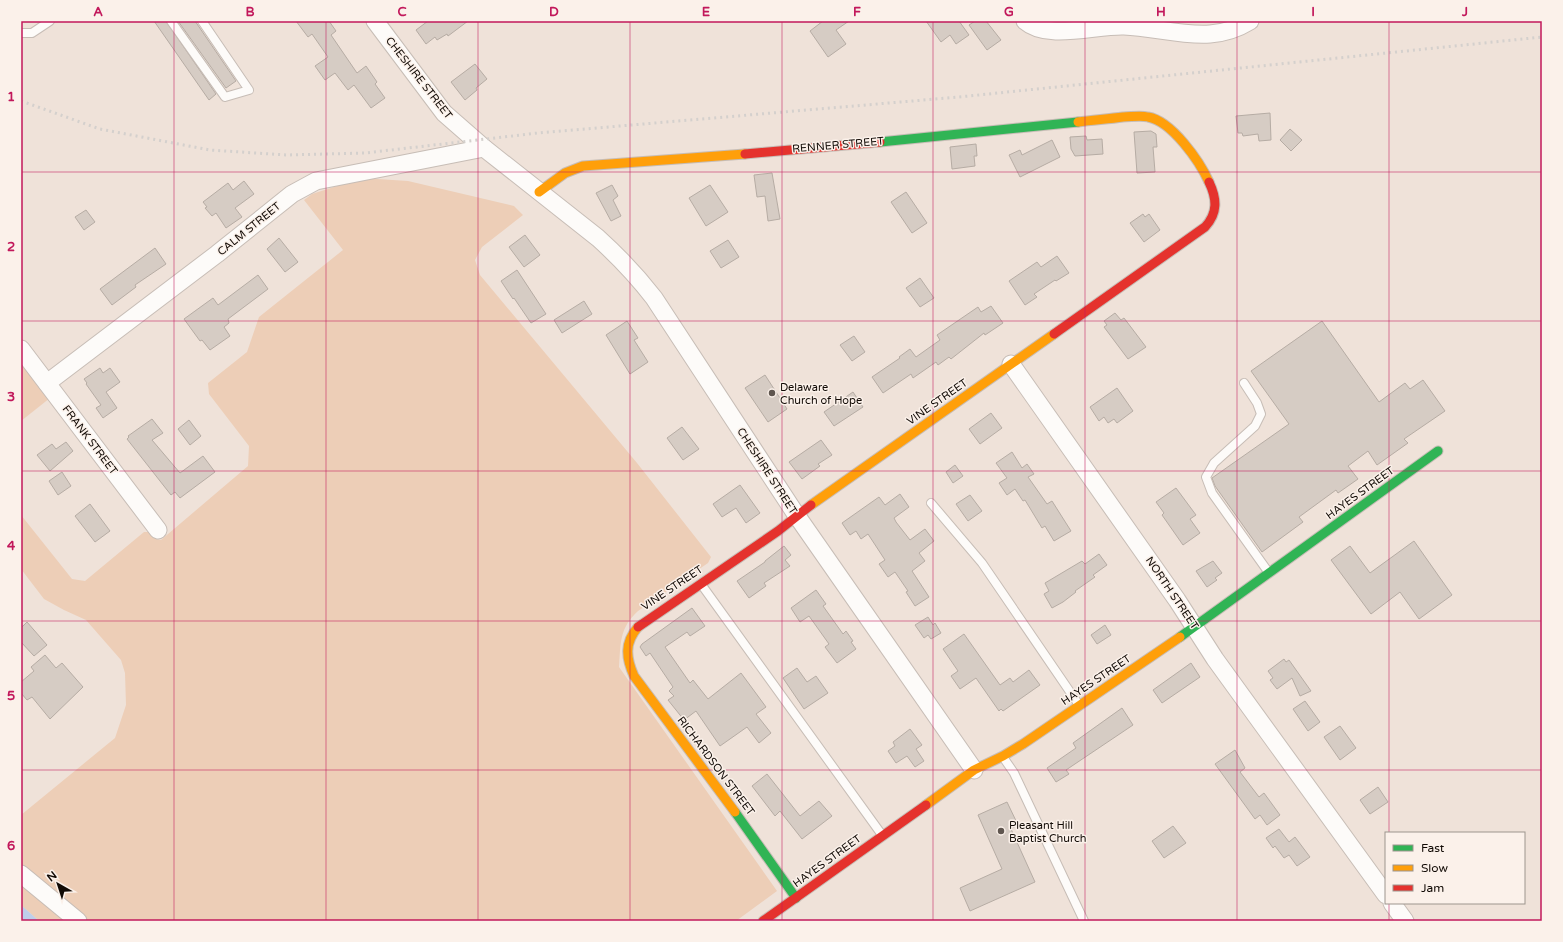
<svg xmlns="http://www.w3.org/2000/svg" width="1563" height="942" font-family="'Varela Round',sans-serif">
<rect width="100%" height="100%" fill="#efe2d9"/>
<g fill="#edceb7">
<path d="M362 178 408 181 514 206 523 215 482 247 475 260 480 275 637 463 711 557 708 563 638 611C619 629 621 642 619 667L777 891 736 921H39L21 905V815L115 738 126 705 125 673 121 660 86 620 64 610 44 599 21 569V515L72 579 85 581 144 532H150L156 539 161 540 248 466 249 446 209 394 208 383 247 352 259 317 343 250 304 200 312 194Z"/>
<polygon points="21,360 50,398 21,421"/>
</g>
<polygon fill="#becfea" points="21,905 39,921 21,921"/>
<g fill="#d6ccc4" stroke="#b6aca4">
<polygon points="154,21 166,21 216,94 209,100"/>
<polygon points="178,21 195,21 236,81 226,88"/>
<polygon points="296,21 329,21 336,31 331,35 357,73 366,66 377,82 375,84 385,98 371,108 354,85 348,90 335,73 325,80 315,66 328,57 312,34 308,37"/>
<polygon points="428,21 468,21 448,36 447,34 437,40 435,37 426,44 416,30"/>
<polygon points="823,21 849,21 836,30 846,44 828,57 810,31"/>
<polygon points="926,21 959,21 969,35 956,44 950,35 941,42"/>
<polygon points="975,21 986,21 1001,40 987,50 969,25"/>
<polygon points="475,64 487,79 476,88 477,90 465,100 451,82"/>
<polygon points="1270,113 1271,140 1259,141 1258,134 1243,136 1242,133 1238,133 1236,116"/>
<polygon points="1290,129 1302,140 1291,151 1280,140"/>
<polygon points="1151,131 1156,134 1157,147 1153,147 1155,172 1137,173 1134,132"/>
<polygon points="1086,136 1087,140 1102,139 1103,154 1075,156 1071,149 1070,137"/>
<polygon points="1052,140 1060,157 1020,177 1009,155 1020,150 1022,155"/>
<polygon points="976,144 977,156 974,156 975,166 952,169 950,147"/>
<polygon points="772,173 780,219 768,221 765,196 757,197 754,175"/>
<polygon points="244,181 254,194 235,208 242,217 226,228 216,213 212,216 205,208 207,207 203,202 228,183 233,190"/>
<polygon points="612,185 618,196 613,200 621,216 611,221 596,193"/>
<polygon points="710,185 728,212 706,226 689,198"/>
<polygon points="906,192 927,223 912,233 891,202"/>
<polygon points="86,210 95,222 84,230 75,217"/>
<polygon points="1143,214 1145,217 1149,214 1160,230 1144,242 1130,223"/>
<polygon points="525,235 540,255 524,267 509,247"/>
<polygon points="279,238 298,262 285,272 267,249"/>
<polygon points="728,240 739,257 721,268 710,251"/>
<polygon points="155,248 166,264 135,285 136,287 112,305 100,289"/>
<polygon points="1057,256 1069,273 1056,281 1055,280 1034,294 1037,297 1025,305 1009,281 1037,262 1041,267"/>
<polygon points="517,270 546,314 531,323 514,298 513,299 501,281"/>
<polygon points="258,275 268,289 228,319 229,323 224,327 230,336 210,350 202,340 200,341 184,319 213,298 218,305"/>
<polygon points="920,278 934,298 920,307 906,288"/>
<polygon points="584,301 592,314 562,333 554,320"/>
<polygon points="991,306 1003,323 985,335 984,333 951,359 949,357 938,365 936,362 913,378 911,374 883,393 872,377 900,358 899,357 910,349 916,357 940,340 937,335 978,307 981,312"/>
<polygon points="1115,313 1121,320 1124,318 1146,347 1128,359 1104,327 1107,325 1104,321"/>
<polygon points="627,321 638,338 634,340 648,362 630,374 606,335"/>
<polygon points="1322,321 1379,402 1405,383 1410,389 1423,380 1445,411 1404,439 1408,443 1377,465 1368,451 1348,466 1358,479 1338,493 1336,490 1299,517 1303,522 1262,552 1215,486 1212,478 1289,424 1251,371"/>
<polygon points="854,336 865,352 852,361 840,345"/>
<polygon points="100,368 103,373 110,368 120,382 106,392 117,408 103,418 96,408 101,405 86,384 87,383 84,379"/>
<polygon points="765,375 787,409 768,422 745,388"/>
<polygon points="1117,388 1133,411 1117,423 1114,419 1108,423 1104,417 1099,421 1090,407"/>
<polygon points="853,392 863,407 834,426 824,412"/>
<polygon points="991,413 1002,428 980,444 969,429"/>
<polygon points="152,419 163,433 152,440 180,473 203,456 215,472 180,498 175,492 171,495 127,439 129,437 128,436"/>
<polygon points="189,420 201,436 190,445 178,429"/>
<polygon points="682,427 699,449 683,460 667,438"/>
<polygon points="821,440 832,455 818,464 820,466 802,479 789,462"/>
<polygon points="66,442 73,451 50,471 37,455 52,444 56,449"/>
<polygon points="1012,452 1022,468 1027,464 1034,474 1028,477 1047,504 1052,501 1071,531 1054,541 1045,526 1042,528 1025,500 1023,501 1015,489 1007,495 999,483 1007,478 996,463"/>
<polygon points="955,465 963,476 953,483 946,472"/>
<polygon points="62,472 71,486 58,495 49,481"/>
<polygon points="740,485 760,513 746,523 736,508 722,517 713,504"/>
<polygon points="1176,488 1196,515 1190,519 1200,533 1183,545 1162,515 1164,513 1156,502"/>
<polygon points="900,494 909,507 894,518 896,522 910,540 925,529 934,541 919,553 925,561 912,571 929,597 915,606 906,592 908,591 895,572 888,577 879,564 885,560 868,534 861,539 856,531 850,535 842,523 879,497 885,505"/>
<polygon points="970,495 982,511 968,521 956,504"/>
<polygon points="90,504 110,531 95,542 75,516"/>
<polygon points="1414,541 1452,595 1419,619 1400,592 1371,614 1331,560 1350,546 1370,573"/>
<polygon points="784,546 791,555 785,560 790,566 764,583 766,586 749,598 737,581 765,562 765,561"/>
<polygon points="1099,554 1107,565 1093,575 1095,577 1075,591 1076,592 1063,602 1052,608 1044,594 1049,591 1045,583 1082,561 1085,564"/>
<polygon points="1213,561 1222,573 1215,578 1217,580 1207,587 1196,571"/>
<polygon points="816,590 826,604 823,606 843,634 846,631 853,641 851,642 856,649 837,663 825,647 829,644 809,616 800,622 791,608"/>
<polygon points="692,608 705,626 690,636 687,632 665,647 690,683 693,680 708,699 741,673 766,707 756,714 771,733 759,743 747,727 720,746 696,711 684,720 668,700 674,696 669,691 673,687 650,653 646,656 640,647 642,644"/>
<polygon points="928,617 933,625 935,623 941,633 931,639 928,635 924,638 915,625"/>
<polygon points="27,622 47,645 34,656 21,642 21,628"/>
<polygon points="1105,625 1111,635 1097,644 1091,635"/>
<polygon points="964,634 1000,685 1010,678 1013,682 1029,670 1040,685 1003,711 1001,709 999,711 976,678 960,689 951,676 958,671 943,649"/>
<polygon points="45,655 56,668 62,663 83,687 50,719 32,697 27,700 21,693 21,682 34,671 31,667"/>
<polygon points="1284,659 1286,662 1289,660 1311,691 1300,696 1292,678 1277,689 1270,680 1273,678 1268,671"/>
<polygon points="1191,663 1200,677 1162,703 1153,690"/>
<polygon points="797,668 807,682 816,676 828,693 804,709 783,678"/>
<polygon points="1305,701 1320,722 1308,731 1293,709"/>
<polygon points="1122,708 1133,725 1066,770 1069,774 1056,782 1047,768 1076,748 1073,743"/>
<polygon points="1340,726 1356,748 1340,760 1324,737"/>
<polygon points="910,729 922,745 916,749 924,761 915,767 907,756 896,763 888,751 895,746 893,742"/>
<polygon points="1235,750 1245,768 1240,772 1259,797 1264,793 1280,815 1267,825 1260,815 1255,819 1215,764"/>
<polygon points="767,774 800,816 819,801 832,816 802,839 780,811 775,816 752,786"/>
<polygon points="1378,787 1388,802 1370,814 1360,800"/>
<polygon points="1007,802 1018,825 1011,829 1035,882 970,911 960,888 1002,869 978,815"/>
<polygon points="1173,826 1186,843 1164,858 1152,841"/>
<polygon points="1279,829 1289,842 1295,837 1310,857 1297,866 1289,855 1284,858 1275,846 1273,848 1266,838"/>
</g>
<g fill="none" stroke-linecap="round" stroke-linejoin="round">
<g stroke="#c7bdb6" stroke-width="10">
<g id="lane">
<polyline points="171,21 225,97 249,90 202,21"/>
<polyline points="21,33 32,33 50,21"/>
<polyline points="1244,383 1257,403 1261,414 1255,426 1214,463 1206,477 1212,493 1269,573"/>
<polyline points="931,503 982,563 1079,705"/>
<polyline points="701,584 882,835"/>
<polyline points="1003,757 1014,773 1084,921"/>
</g>
</g>
<g stroke="#c7bdb6" stroke-width="19">
<g id="street">
<path d="M375 21 444 113 484 148 598 238C619 257 637 276 654 298L797 516 974 770"/>
<path d="M1025 21C1048 41 1095 25 1124 26 1153 27 1181 36 1210 34 1225 33 1237 29 1250 21"/>
<polyline points="21,349 158,530"/>
<polyline points="1011,364 1177,600 1215,659 1386,895"/>
<polyline points="47,383 217,254 292,194 316,181 484,148"/>
<polyline points="21,874 78,921"/>
<polyline points="1392,903 1405,921"/>
</g>
</g>
<g stroke="#c7bdb6" stroke-width="11">
<g id="fast">
<polyline points="880,142 1078,122"/>
<polyline points="1180,637 1438,451"/>
<polyline points="735,812 796,898"/>
</g>
</g>
<g stroke="#c7bdb6" stroke-width="11">
<g id="slow">
<path d="M1078 122C1093 120 1108 119 1123 117 1131 117 1140 115 1148 117 1172 121 1200 162 1209 182"/>
<polyline points="539,192 565,173 583,166 745,154"/>
<polyline points="811,505 1054,334"/>
<path d="M638 627C624 643 626 658 634 676L735 812"/>
<polyline points="926,805 974,770 1003,756 1023,744 1180,637"/>
</g>
</g>
<g stroke="#c7bdb6" stroke-width="11">
<g id="jam">
<polyline points="745,154 880,142"/>
<path d="M1054 334 1205 227C1218 213 1217 199 1209 182"/>
<polyline points="638,627 778,531 811,505"/>
<polyline points="763,921 926,805"/>
</g>
</g>
<use href="#lane" stroke="#fdfbf9" stroke-width="8"/>
<use href="#street" stroke="#fdfbf9" stroke-width="17"/>
<use href="#fast" stroke="#30b455" stroke-width="9"/>
<use href="#slow" stroke="#ff9f0a" stroke-width="9"/>
<use href="#jam" stroke="#e5322d" stroke-width="9"/>
<polyline stroke="#d4d0cd" stroke-width="3" stroke-dasharray="2 4" stroke-linecap="butt" points="21,101 100,129 210,150 286,155 365,153 538,133 959,97 1542,37"/>
</g>
<path fill="none" stroke="#c2185b" stroke-width="1" stroke-opacity="0.55" d="M174 21V921M326 21V921M478 21V921M630 21V921M782 21V921M933 21V921M1085 21V921M1237 21V921M1389 21V833M21 172H1542M21 321H1542M21 471H1542M21 621H1542M21 770H1542M1389 903V921"/>
<g fill="#5f564f" stroke="#fbf1ea" stroke-width="1.5">
<circle cx="772" cy="393" r="4"/>
<circle cx="1001" cy="831" r="4"/>
</g>
<g text-anchor="middle" dominant-baseline="central" stroke-width="3" stroke-linejoin="round" paint-order="stroke">
<g font-size="11" fill="#110a05" stroke="#fbf1ea">
<text transform="translate(419 78) rotate(52)">CHESHIRE STREET</text>
<text transform="translate(838 145) rotate(-5)">RENNER STREET</text>
<text transform="translate(249 229) rotate(-39)">CALM STREET</text>
<text transform="translate(937 402) rotate(-35)">VINE STREET</text>
<text transform="translate(90 440) rotate(53)">FRANK STREET</text>
<text transform="translate(767 471) rotate(57)">CHESHIRE STREET</text>
<text transform="translate(1360 493) rotate(-36)">HAYES STREET</text>
<text transform="translate(672 588) rotate(-34)">VINE STREET</text>
<text transform="translate(1172 593) rotate(56)">NORTH STREET</text>
<text transform="translate(1096 680) rotate(-34)">HAYES STREET</text>
<text transform="translate(716 766) rotate(53)">RICHARDSON STREET</text>
<text transform="translate(827 861) rotate(-36)">HAYES STREET</text>
</g>
<g font-size="11" fill="#110a05" stroke="#fbf1ea" text-anchor="start">
<text x="780" y="387">Delaware<tspan x="780" dy="13">Church of Hope</tspan></text>
<text x="1009" y="825">Pleasant Hill<tspan x="1009" dy="13">Baptist Church</tspan></text>
</g>
</g>
<rect width="1563" height="942" fill="none" stroke="#fbf1ea" stroke-width="44"/>
<rect x="1385" y="832" width="140" height="72" fill="#fbf1ea" stroke="#9d958e"/>
<rect x="1393" y="845" width="20" height="6" fill="#30b455" stroke="#9d958e"/>
<text x="1421" y="852" font-size="12" fill="#110a05">Fast</text>
<rect x="1393" y="865" width="20" height="6" fill="#ff9f0a" stroke="#9d958e"/>
<text x="1421" y="872" font-size="12" fill="#110a05">Slow</text>
<rect x="1393" y="885" width="20" height="6" fill="#e5322d" stroke="#9d958e"/>
<text x="1421" y="892" font-size="12" fill="#110a05">Jam</text>
<g transform="translate(58 884) rotate(321)" stroke="#fbf1ea" stroke-width="3" paint-order="stroke">
<path d="M0-3L7 15L0 10L-7 15Z" fill="#110a05"/>
<text y="-6" font-size="11" font-weight="bold" text-anchor="middle" fill="#110a05">N</text>
</g>
<rect x="22" y="22" width="1519" height="898" fill="none" stroke="#c2185b" stroke-width="1.5"/>
<g font-size="13" text-anchor="middle" font-weight="bold" fill="#c2185b">
<text x="98" y="16">A</text>
<text x="250" y="16">B</text>
<text x="402" y="16">C</text>
<text x="554" y="16">D</text>
<text x="706" y="16">E</text>
<text x="857" y="16">F</text>
<text x="1009" y="16">G</text>
<text x="1161" y="16">H</text>
<text x="1313" y="16">I</text>
<text x="1465" y="16">J</text>
<text x="11" y="101">1</text>
<text x="11" y="251">2</text>
<text x="11" y="401">3</text>
<text x="11" y="550">4</text>
<text x="11" y="700">5</text>
<text x="11" y="850">6</text>
</g>
</svg>
